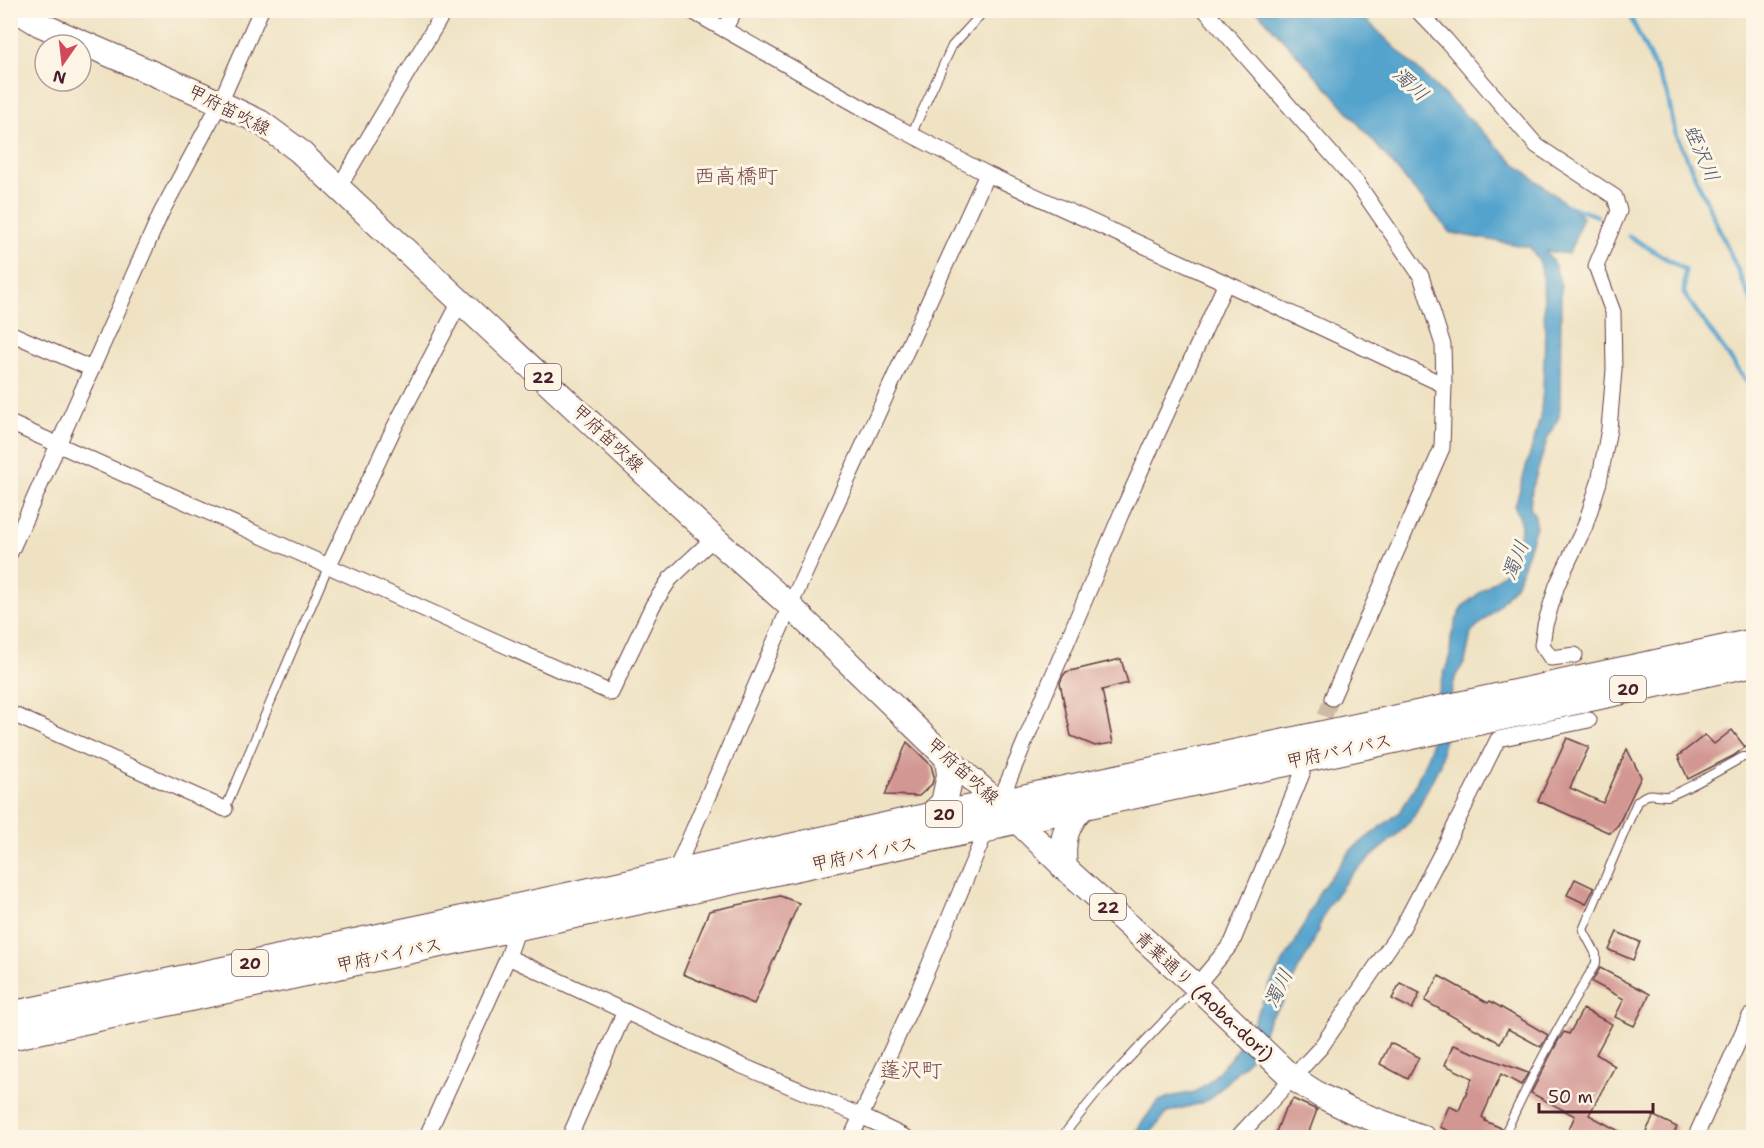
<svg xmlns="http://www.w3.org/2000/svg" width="1764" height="1148" font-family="'Shantell Sans','Klee One',sans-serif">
<rect width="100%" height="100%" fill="#fcf5e5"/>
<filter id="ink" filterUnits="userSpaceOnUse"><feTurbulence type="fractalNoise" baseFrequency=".0167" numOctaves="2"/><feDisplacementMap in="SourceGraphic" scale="12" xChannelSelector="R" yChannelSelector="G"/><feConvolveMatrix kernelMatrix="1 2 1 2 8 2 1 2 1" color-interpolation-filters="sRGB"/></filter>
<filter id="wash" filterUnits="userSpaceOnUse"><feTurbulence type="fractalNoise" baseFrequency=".008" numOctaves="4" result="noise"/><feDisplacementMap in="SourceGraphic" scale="24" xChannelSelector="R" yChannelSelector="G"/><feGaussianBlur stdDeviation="1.35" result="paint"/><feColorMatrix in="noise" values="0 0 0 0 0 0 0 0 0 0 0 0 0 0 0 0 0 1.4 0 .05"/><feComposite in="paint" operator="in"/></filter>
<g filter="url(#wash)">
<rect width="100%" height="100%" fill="#efe2c3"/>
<polygon fill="#52a3cd" stroke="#4e617c" stroke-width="1.5" points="1257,11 1357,11 1519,167 1583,217 1569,254 1546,251 1555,266 1561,286 1560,407 1559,417 1548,437 1532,489 1530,507 1535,516 1536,526 1526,557 1517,583 1495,610 1471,633 1465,662 1456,675 1452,690 1440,764 1414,816 1402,830 1349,877 1327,907 1311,948 1299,968 1282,1004 1270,1017 1260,1042 1248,1060 1210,1099 1201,1103 1168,1112 1147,1137 1131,1138 1157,1102 1169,1097 1195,1092 1209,1082 1233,1055 1254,1021 1271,982 1295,943 1320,891 1351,850 1400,812 1413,790 1430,750 1437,697 1450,655 1451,638 1456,621 1463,606 1509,569 1518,544 1521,527 1519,515 1516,512 1515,506 1540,419 1543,390 1545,334 1543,278 1540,263 1530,247 1451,233 1333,94"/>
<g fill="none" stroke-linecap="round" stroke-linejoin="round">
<g stroke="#52a3cd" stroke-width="4.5">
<polyline points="1627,10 1667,93 1675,132 1754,306"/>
<polyline points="1566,205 1597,216"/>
<polyline points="1629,236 1685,270 1684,294 1754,392"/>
</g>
</g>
<g id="blocks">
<g fill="#d39793">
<polygon points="1121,659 1128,683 1102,690 1113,743 1095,746 1071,736 1060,683 1063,676 1066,672"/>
<polygon points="1732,730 1745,747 1733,756 1688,779 1678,756 1705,735 1714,744"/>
<polygon points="1567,738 1589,747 1570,788 1603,803 1627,749 1641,777 1618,825 1610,833 1538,801"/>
<polygon points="907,742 931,765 934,776 932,784 919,796 885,795"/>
<polygon points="1575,879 1594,888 1586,904 1567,895"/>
<polygon points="780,896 799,903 754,1004 683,974 709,911"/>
<polygon points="1617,932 1640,942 1633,960 1609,950"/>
<polygon points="1600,968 1650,994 1634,1026 1615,1017 1624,999 1592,982"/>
<polygon points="1439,976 1488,1003 1490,1001 1548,1035 1541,1047 1508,1029 1500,1043 1425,1001"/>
<polygon points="1400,983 1420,993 1412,1009 1392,999"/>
<polygon points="1583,1009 1612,1024 1596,1054 1615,1066 1589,1115 1630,1137 1598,1137 1585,1131 1582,1137 1565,1137 1575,1116 1531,1093 1558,1041 1564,1032 1569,1034"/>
<polygon points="1390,1043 1419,1057 1408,1079 1380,1064"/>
<polygon points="1453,1045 1528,1073 1521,1085 1501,1074 1482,1117 1485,1119 1485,1121 1501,1128 1497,1137 1463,1137 1440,1127 1449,1106 1459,1111 1472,1078 1445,1065"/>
<polygon points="1293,1099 1317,1110 1307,1137 1274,1137 1284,1111"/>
<polygon points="1654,1116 1677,1127 1672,1137 1643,1137"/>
</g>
</g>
</g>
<g filter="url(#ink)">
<use href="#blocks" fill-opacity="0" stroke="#633c42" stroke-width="1.5"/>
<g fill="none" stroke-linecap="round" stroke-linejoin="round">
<polyline stroke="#cebba5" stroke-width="15" stroke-dasharray="15 8" stroke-linecap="butt" points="1316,738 1332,698"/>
<g stroke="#633c42" stroke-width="10">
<g id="service">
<polyline points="911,135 952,46 985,10"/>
<polyline points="225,809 328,567"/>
<polyline points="1061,1138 1101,1088 1194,989"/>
<path d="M1503 1138C1530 1077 1562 1020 1596 963V954L1583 930 1637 802C1650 790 1653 796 1667 796 1678 795 1730 764 1743 757H1754"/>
</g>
</g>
<g stroke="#633c42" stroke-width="17">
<g id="minor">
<polyline points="690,10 891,124 987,174 1226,283 1444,385"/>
<polyline points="1205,10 1357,183 1421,276 1443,345 1444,385 1442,448 1332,698"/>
<polyline points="1417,10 1446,40 1537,146 1615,197 1619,211 1596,266 1613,312 1614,370 1609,429 1599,482 1585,526 1557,585 1545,625 1542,645 1551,658 1575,655"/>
<polyline points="724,29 735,10"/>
<polyline points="339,187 445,10"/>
<polyline points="10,333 92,369"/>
<polyline points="10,423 611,693 653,605 670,579 714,538"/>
<polyline points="10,553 161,213 220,103 261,10"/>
<polyline points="328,567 393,430 461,300"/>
<polyline points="10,713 225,809"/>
<polyline points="999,803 1121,514 1226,283"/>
<polyline points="675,872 790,606 987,174"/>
<polyline points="508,957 740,1065 861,1116 907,1138"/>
<polyline points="1196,986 1232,943 1302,774"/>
<polyline points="426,1138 508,957 518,928"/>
<polyline points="569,1138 625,1011"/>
<polyline points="851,1138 917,994 983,838 999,830"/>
<polyline points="1237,1138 1321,1047 1401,930 1443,850 1498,739 1589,720"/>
<polyline points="1695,1138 1750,1016 1754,1018"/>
</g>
</g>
<g stroke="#633c42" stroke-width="26">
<polyline id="primary" points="16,10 39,24 203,95 260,122 298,150 714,538 790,606 948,759 999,803 1064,867 1196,986 1291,1077 1321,1096 1352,1111 1424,1138"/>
</g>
<g stroke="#633c42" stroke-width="28">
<g id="trunk">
<polyline points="930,816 944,803 950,775 948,759"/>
<path d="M1064 867C1061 842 1065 823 1083 806"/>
<polyline points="10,1015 440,924 930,816 999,803 1754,642"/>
<path d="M10 1037C591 911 1172 786 1754 663"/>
</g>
</g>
<use href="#service" stroke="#fff" stroke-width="8"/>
<use href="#minor" stroke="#fff" stroke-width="15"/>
<use href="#primary" stroke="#fff" stroke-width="24"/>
<use href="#trunk" stroke="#fff" stroke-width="26"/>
</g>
</g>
<g text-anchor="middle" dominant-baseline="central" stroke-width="6" stroke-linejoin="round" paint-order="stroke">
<g fill="#fcf5e5" stroke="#7f5f63" stroke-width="1.5">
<rect x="525" y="364" width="36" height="26" rx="4.5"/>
<rect x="1610" y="676" width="36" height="26" rx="4.5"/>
<rect x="926" y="801" width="36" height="26" rx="4.5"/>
<rect x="1090" y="894" width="36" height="26" rx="4.5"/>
<rect x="232" y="950" width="36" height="26" rx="4.5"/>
</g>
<g font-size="16" font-weight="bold" fill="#4a1f2b">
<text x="543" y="377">22</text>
<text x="1628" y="689">20</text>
<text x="944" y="814">20</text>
<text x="1108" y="907">22</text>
<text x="250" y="963">20</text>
</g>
<g font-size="18" fill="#4a1f2b" stroke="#fcf5e5">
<text transform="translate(229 110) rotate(27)">甲府笛吹線</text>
<text transform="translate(608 438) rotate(43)">甲府笛吹線</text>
<text transform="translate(1339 751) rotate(-12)">甲府バイパス</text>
<text transform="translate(963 771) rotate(42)">甲府笛吹線</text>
<text transform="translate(864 854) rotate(-12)">甲府バイパス</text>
<text transform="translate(389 955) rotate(-12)">甲府バイパス</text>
<text transform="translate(1204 996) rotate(43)">青葉通り (Aoba-dori)</text>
</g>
<g font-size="20" font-style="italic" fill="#4d546c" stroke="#fcf5e5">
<text transform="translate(1411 84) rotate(43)">濁川</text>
<text transform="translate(1702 153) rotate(67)">蛭沢川</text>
<text transform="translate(1515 560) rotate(-68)">濁川</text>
<text transform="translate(1278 988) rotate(-63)">濁川</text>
</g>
<g font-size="21" fill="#7a494f" stroke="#fcf5e5">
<text x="736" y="176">西高橋町</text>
<text x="911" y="1070">蓬沢町</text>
</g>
</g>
<rect width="1764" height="1148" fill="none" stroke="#fcf5e5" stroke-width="36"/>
<g transform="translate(63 63) rotate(194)"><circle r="28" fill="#fcf5e5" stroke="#b59f9b" stroke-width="1.5"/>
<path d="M0-4.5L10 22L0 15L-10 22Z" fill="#d1495b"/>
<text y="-9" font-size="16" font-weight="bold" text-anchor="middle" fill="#4a1f2b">N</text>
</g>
<path d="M1539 1103v9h114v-9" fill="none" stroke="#4a1f2b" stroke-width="3"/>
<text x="1548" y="1103" font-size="18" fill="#4a1f2b" stroke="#fcf5e5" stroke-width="4.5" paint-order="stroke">50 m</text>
</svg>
